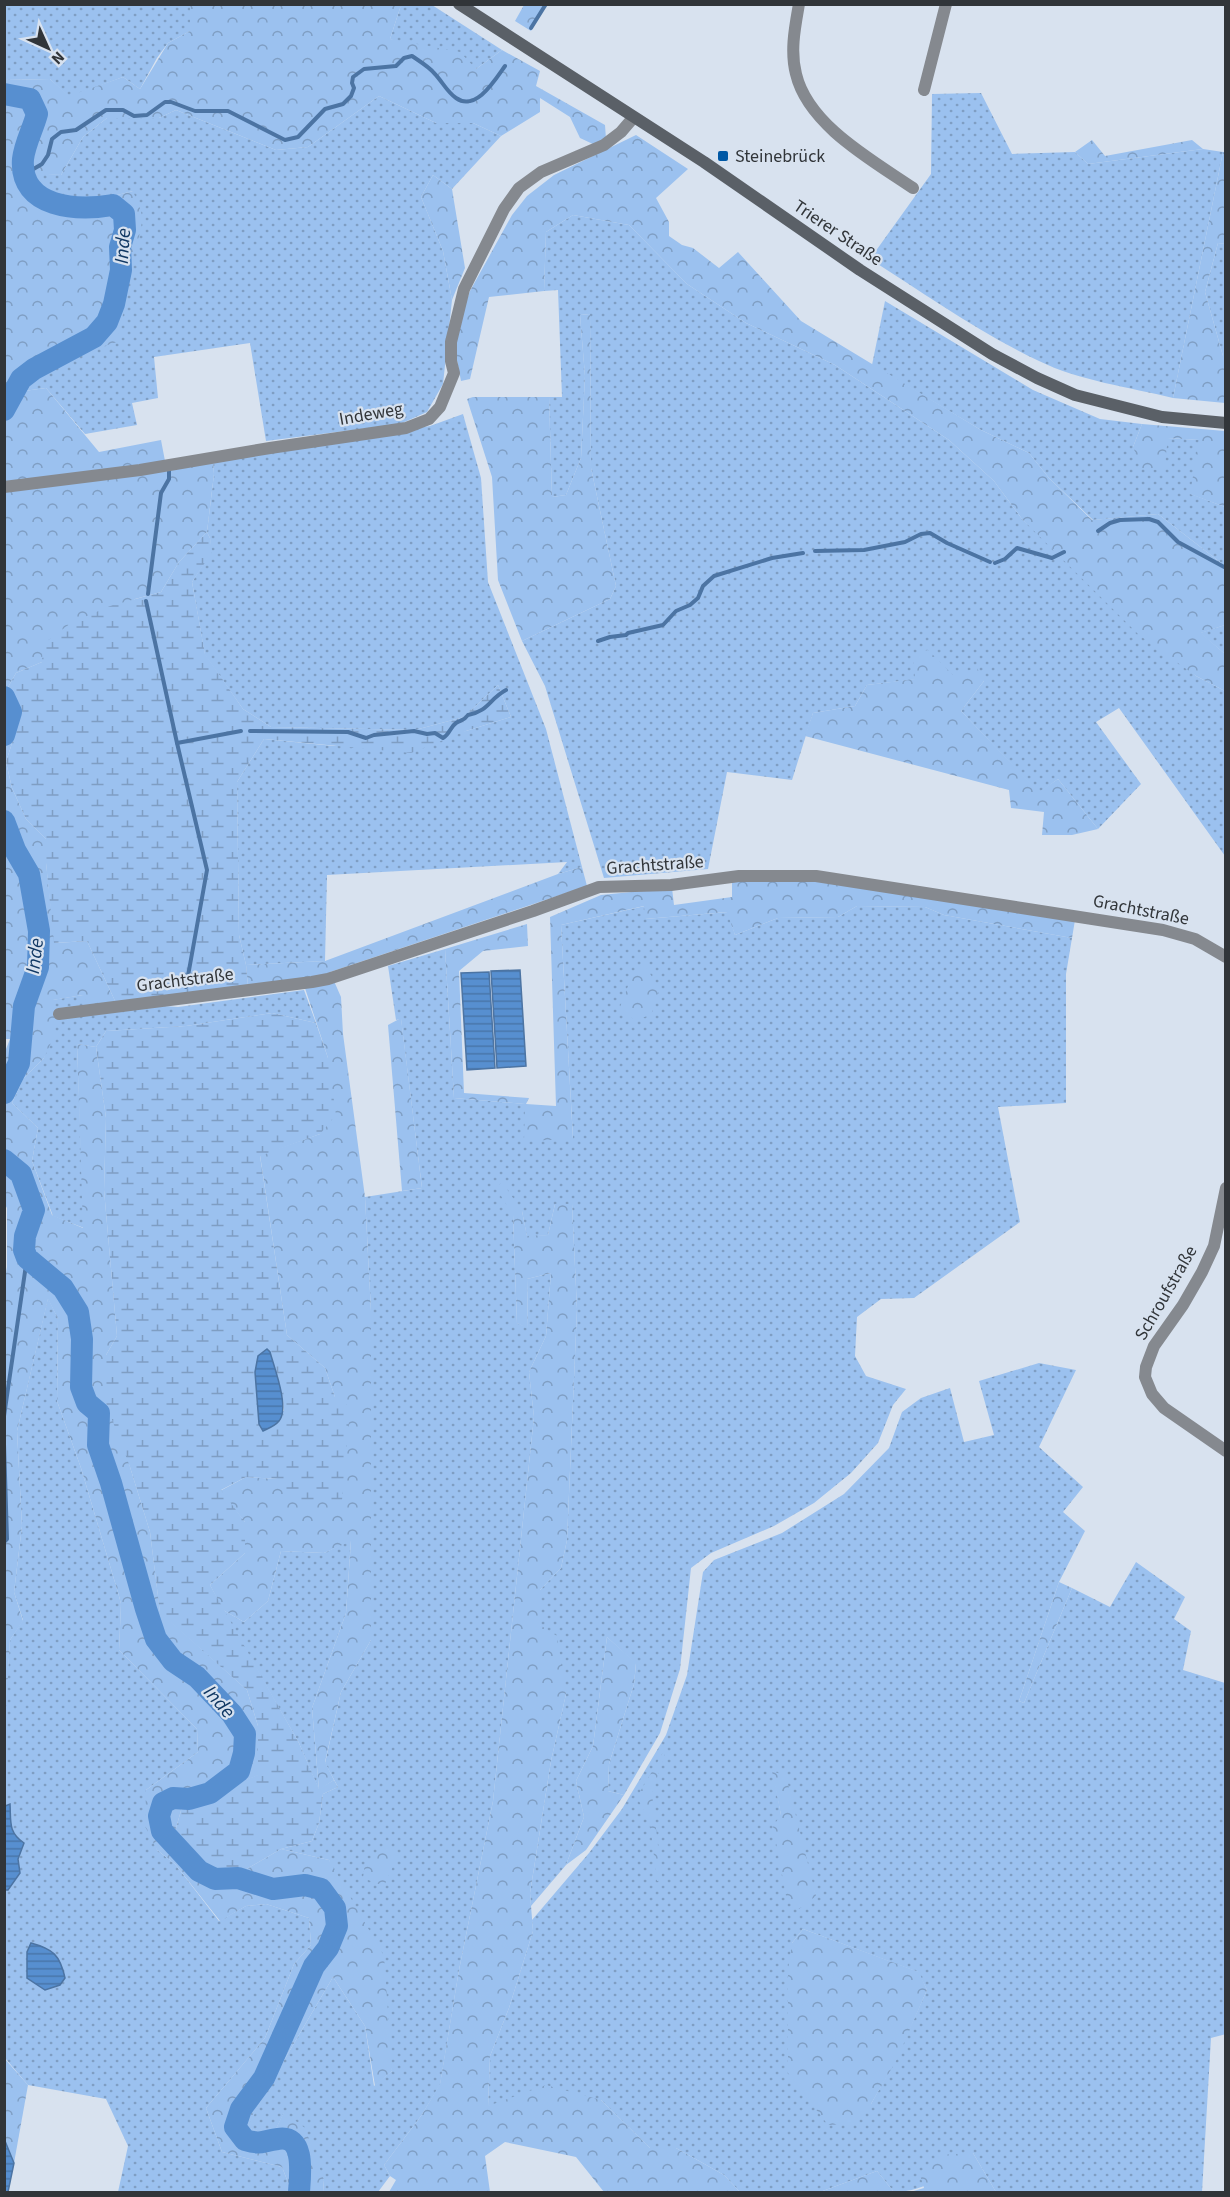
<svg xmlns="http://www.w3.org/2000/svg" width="1230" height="2197" font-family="'Source Sans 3',sans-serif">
<defs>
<pattern id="grass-dots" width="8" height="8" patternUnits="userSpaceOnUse" patternTransform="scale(1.5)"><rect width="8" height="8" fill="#9bc1ef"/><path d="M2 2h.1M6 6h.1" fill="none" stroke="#7f9ec3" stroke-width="1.8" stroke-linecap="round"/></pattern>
<pattern id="forest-crowns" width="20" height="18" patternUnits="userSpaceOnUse" patternTransform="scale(1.5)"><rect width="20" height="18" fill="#9bc1ef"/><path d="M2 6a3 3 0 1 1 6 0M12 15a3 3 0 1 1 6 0" fill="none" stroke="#7f9ec3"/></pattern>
<pattern id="wetland-marsh" width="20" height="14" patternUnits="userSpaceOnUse" patternTransform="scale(1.5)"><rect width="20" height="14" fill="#9bc1ef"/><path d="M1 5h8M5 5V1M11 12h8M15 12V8" fill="none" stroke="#7f9ec3"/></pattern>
<pattern id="water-rules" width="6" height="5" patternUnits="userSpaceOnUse" patternTransform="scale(1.5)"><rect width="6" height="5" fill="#578fd0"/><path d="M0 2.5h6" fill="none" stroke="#4976aa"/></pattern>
</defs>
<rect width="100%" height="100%" fill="#d8e2ef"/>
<g fill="url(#grass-dots)" fill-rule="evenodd">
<polygon points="4,5 190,5 190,31 168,43 157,58 140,89 123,77 69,97 50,79 5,80"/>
<polygon points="401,5 432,5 502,50 476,69 390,39"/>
<path d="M981 93 1012 154 1075 152 1088 164 1203 149 1223 152 1173 398C1129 387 1080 381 1039 361 980 333 925 294 870 259L931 174 932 94Z"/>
<polygon points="379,96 436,123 473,123 501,136 452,189 433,175 421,197 443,251 452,300 443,384 427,412 400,424 266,441 250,343 154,357 158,398 132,403 137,425 85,434 46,388 24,391 13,375 125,306 114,303 133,191 86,203 40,188 35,173 61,175 83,137 107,118 159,118 176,110 276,150 308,147"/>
<polygon points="573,215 629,225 687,284 746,323 835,365 949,440 994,481 1022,519 1196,676 1225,691 1225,856 1119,708 1096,722 1141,784 1098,829 1058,779 1039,793 961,711 984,681 953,675 867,685 855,706 813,713 792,780 727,772 708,869 604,878 545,686 522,641 610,599 616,586 591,468 590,314 580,315 585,376 581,458 566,495 552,497 549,397 562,397 558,290 544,291 546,232"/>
<polygon points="1218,243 1225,244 1225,356 1223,356 1205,292"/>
<polygon points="885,301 1033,390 1100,419 1142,424 1133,447 1168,438 1200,440 1191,494 1225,507 1225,566 1158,514 1093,520 1049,478 1029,453 981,430 872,365"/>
<polygon points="463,414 481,478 488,582 546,729 582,867 558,874 567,862 327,875 325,961 246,965 239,935 237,782 264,739 334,746 466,731 511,717 498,685 464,717 415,730 271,727 243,709 205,655 192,582 211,552 210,538 207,532 214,474 213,461 430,426"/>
<polygon points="1225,625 1225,654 1200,633"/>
<polygon points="645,906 645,919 728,912 735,935 778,918 838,917 857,906 925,907 944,915 1072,938 1066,974 1066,1103 998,1107 1020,1222 914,1298 881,1299 857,1317 855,1356 866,1376 906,1389 893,1405 878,1443 851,1473 814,1503 774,1526 711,1553 691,1568 680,1669 660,1733 624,1795 608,1791 609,1764 634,1684 636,1664 607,1637 593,1746 576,1781 584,1817 566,1865 531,1906 530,1893 551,1761 566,1694 540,1625 540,1590 561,1568 567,1540 577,1309 572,1204 555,1204 548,1235 527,1237 522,1211 513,1215 517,1323 528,1328 527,1279 551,1273 546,1336 529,1372 534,1417 493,1801 459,1970 440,2085 421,2116 384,2165 390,2176 378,2192 323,2192 324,2180 284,2113 272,2137 247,2127 266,2091 333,1977 365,2026 374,2086 392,2071 329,1860 281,1849 312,1841 319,1823 323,1794 338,1787 325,1763 341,1692 371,1640 371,1311 365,1197 422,1188 401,1019 396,1020 388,966 445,949 454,1098 526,1104 573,1138 561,925"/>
<polygon points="304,990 316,1023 272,1013 186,1026 106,1031 96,1047 77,1044 84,1228 53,1216 32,1161 38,1128 12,1103 23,1079 44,1058 52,1000 83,995 116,1003 178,1007"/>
<path d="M48 1298 58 1319 57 1401 81 1468 119 1596 121 1604 119 1650 197 1729 198 1752 146 1790 157 1850 175 1864 219 1921 246 1906 266 1904 309 1918 311 1945 294 1964 265 2038 206 2108 222 2152 282 2167 291 2190 290 2192H118L128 2146 106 2099 28 2085 5 2058 4 1890 8 1889 20 1874 18 1859 24 1843C9 1832 11 1822 9 1804L4 1806V1726L10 1640 23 1620 14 1592 22 1526 17 1431Z"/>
<path d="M1039 1363 1076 1370 1039 1447 1083 1487 1063 1512 1085 1531 1059 1582 1019 1701 1024 1703 1072 1588 1110 1607 1136 1562 1185 1597 1174 1619 1191 1631 1183 1670 1225 1683 1226 2034 1211 2038 1202 2192H996L973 2153C947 2172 928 2192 894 2192L877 2171 820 2192H740L724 2175 676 2148H650L601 2100 488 2106 490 2056 509 2008 533 1931 532 1920 589 1853 622 1809 666 1735 687 1675 703 1572 714 1560 782 1533 844 1494 889 1448 902 1412 921 1398 950 1388 964 1442 994 1435 979 1381ZM773 1771 816 1896 781 1815ZM803 1929 918 1972 927 1990 896 2059 871 2104 792 1943Z"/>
<polygon points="351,1540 346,1613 312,1708 319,1790 299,1743 223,1610 244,1622 268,1601 281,1551 324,1553"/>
</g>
<g fill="url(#forest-crowns)">
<path d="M190 5H401L390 39 460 52 476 69 502 50 540 71 536 86 605 125 606 139 595 145 580 138 570 117 540 98V112L501 136 473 123H436L379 96 308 147 276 150 176 110 159 118H107L83 137 61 175 35 174 40 188 86 203 133 191C136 199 142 210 142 218 141 247 121 275 114 303L125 306 117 342 70 357 55 350 13 376 24 391 46 388 99 452 161 440 165 461H213L214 474 207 532 179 562 161 592 135 599 42 662 16 673 7 689 18 724 6 762 12 788 26 819 46 839V863L55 943 87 941 116 1003 89 1007 83 995 53 1000 55 1034 44 1058 23 1079 12 1103 38 1128 32 1161 52 1215 83 1228 77 1044 96 1047 106 1118 104 1190 117 1336 106 1355 130 1467 150 1532 160 1612 247 1690 258 1726 259 1775 197 1799 182 1807 174 1835 190 1849 245 1870 281 1849 329 1860 384 1956 392 2071 375 2086 365 2026 333 1977 266 2091 248 2127 272 2137 284 2112 305 2128 324 2180 323 2192H290L291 2190 282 2167 222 2152 206 2108 265 2038 294 1964 311 1945 309 1918 266 1904 246 1906 220 1921 175 1864 157 1850 145 1826 146 1790 198 1752 197 1729 119 1650 121 1604 119 1596 81 1468 57 1401 58 1319 48 1299 17 1431 22 1526 14 1592 23 1621 10 1640 5 1726 4 1285 7 1267V1208L4 1203V1054L10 1039H4L5 80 50 79 69 96 123 77 140 89 168 43 190 31Z"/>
<polygon points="524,5 545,5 531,31 515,21"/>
<polygon points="636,135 688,169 656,198 669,222 669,236 682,245 693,248 719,268 738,252 801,321 981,430 1029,453 1049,478 1092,520 1158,514 1225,566 1225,625 1201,633 1225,654 1225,691 1196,676 1139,635 1022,519 994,481 949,440 835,365 746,323 687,284 629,225 573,215 546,232 544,291 489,297 470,379 461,381 453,340 470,291 512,215 527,196 554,175"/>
<polygon points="1092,140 1105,156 1192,140 1203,149 1088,164 1075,152"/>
<polygon points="1223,152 1226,152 1225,244 1218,243 1205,292 1223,356 1225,356 1225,403 1173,398"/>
<polygon points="433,175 452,189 465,268 452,300 443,251 421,197"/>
<polygon points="590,314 591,468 616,586 610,599 522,641 498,580 492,477 467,399 473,397 549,397 552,497 566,495 581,458 585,376 580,315"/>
<polygon points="1142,424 1225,431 1225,507 1190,494 1199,440 1168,438 1164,470 1142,469 1133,447"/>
<polygon points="928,650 953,675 977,668 984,681 961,711 1039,792 1058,779 1098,829 1072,835 1042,835 1044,812 1011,808 1009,790 805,736 813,713 855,706 867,685 915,679 913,654"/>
<polygon points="582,867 587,886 330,972 341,997 343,1034 365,1197 371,1311 371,1640 341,1692 325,1762 334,1780 319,1790 312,1708 346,1613 351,1541 324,1553 281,1551 268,1601 244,1622 223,1610 210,1585 245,1553 245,1522 220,1491 246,1477 278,1479 335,1397 325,1368 287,1335 260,1155 320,1134 328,1058 302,979 248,986 246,965 325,961 558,874"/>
<polygon points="816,878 1075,920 1072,938 944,915 925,907 857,906 838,917 778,918 735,935 727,912 645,919 644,906 561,925 573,1139 524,1141 525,1104 454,1098 445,949 527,924 528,946 483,951 459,971 464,1093 529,1098 526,1104 556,1106 550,917 601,895 672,888 674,905 732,897 732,880"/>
<polygon points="645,965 659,989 651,1015 634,1020 620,1007 633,973"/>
<polygon points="401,1018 422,1188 402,1191 388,1025"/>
<polygon points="502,1182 522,1211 527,1236 548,1235 555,1204 572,1204 577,1309 567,1540 561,1568 540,1590 540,1625 557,1636 566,1694 551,1761 530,1893 533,1931 509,2008 490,2056 488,2106 546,2085 571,2092 601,2100 650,2148 676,2148 724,2175 740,2192 604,2192 576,2157 505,2142 485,2156 490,2192 389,2192 396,2180 390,2176 384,2165 421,2116 440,2084 459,1970 493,1801 534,1417 529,1372 546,1336 551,1273 527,1279 528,1329 517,1323 513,1215 496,1188"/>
<polygon points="1059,1582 1072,1588 1024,1703 1019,1701"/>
<polygon points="607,1637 636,1663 634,1684 609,1764 608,1791 624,1795 586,1850 566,1865 584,1817 576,1781 593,1746"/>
<polygon points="668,1744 652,1794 662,1880 657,1881 650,1823 637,1797"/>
<polygon points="772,1771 786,1776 816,1896 799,1909 787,1901 773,1826 781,1815"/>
<polygon points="386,1846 397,1857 384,1886 363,1878 365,1863"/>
<polygon points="803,1929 919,1972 927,1990 897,2059 871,2104 849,2124 828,2125 788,2073 788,1970 792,1943"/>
<polygon points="4,2058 28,2085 14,2163 5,2141"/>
<polygon points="973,2153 996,2192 910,2192 924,2188 920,2175 938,2155"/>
<polygon points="877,2171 894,2192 820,2192"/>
</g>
<g fill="url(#wetland-marsh)" fill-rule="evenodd">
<polygon points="207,532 210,538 212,552 192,582 205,654 243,709 271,727 415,730 464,717 498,685 511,717 466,731 411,753 264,739 237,782 239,935 246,965 248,986 116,1003 87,941 54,943 46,863 46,839 26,819 12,788 6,762 18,724 7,689 16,673 42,662 43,644 71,623 110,606 161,592 179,562"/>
<path d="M272 1013 316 1023 328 1058 336 1115 320 1134 260 1156 287 1335 325 1368 335 1397 350 1407 342 1500 290 1501 278 1479 246 1477 221 1490 245 1522V1553L210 1585 299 1743 319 1789 334 1780 338 1787 323 1794 319 1823 312 1841 281 1849 245 1870 213 1871 174 1835 182 1807 197 1799 258 1775V1726L247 1690 160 1613 150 1532 130 1467 105 1401 106 1355 117 1336 104 1190 106 1118 96 1047 106 1031 186 1026ZM267 1349 270 1352 283 1399 284 1411 258 1410 256 1365Z"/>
</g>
<g fill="url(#water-rules)" stroke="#4c74a3" stroke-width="1.5">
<polygon points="520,970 526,1066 497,1068 491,971"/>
<polygon points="489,972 495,1068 467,1070 461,973"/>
<path d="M267 1349 270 1352C274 1367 290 1408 279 1421 275 1426 269 1428 263 1431L259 1424 255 1372 258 1356Z"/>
<path d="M10 1804C11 1822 8 1832 24 1843L18 1859 20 1873 8 1890H5V1806Z"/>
<path d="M31 1943C53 1949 60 1955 65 1978L60 1985 45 1990 27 1978V1952Z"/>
<polygon points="5,2141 14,2163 8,2192 5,2192"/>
</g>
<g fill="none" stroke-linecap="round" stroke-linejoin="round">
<g stroke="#4c74a3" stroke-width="4">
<polyline points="531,28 546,4"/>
<path d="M25 174 42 164 48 155 52 139 61 132 76 130 106 110H123L134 116 147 115 165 102H171L195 111H228L285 140 298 137 325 109 343 104 351 96 354 88 352 83 353 77 364 69 396 66 404 58 412 56C419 61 428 66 434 73 442 81 447 92 456 98 476 112 495 80 505 66"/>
<polyline points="1098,531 1110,523 1120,520 1149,519 1158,522 1178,542 1226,568"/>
<polyline points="815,551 864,550 905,542 921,534 930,533 947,543 990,562"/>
<polyline points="995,563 1005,559 1017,548 1052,558 1064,552"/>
<polyline points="148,594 161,493 169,479 169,469"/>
<polyline points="146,601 177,743 207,870 186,987"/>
<polyline points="598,641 610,637 626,635 628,633 663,625 676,611 690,605 698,598 703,586 714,576 772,558 803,553"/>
<path d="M250 731 348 732 366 738 374 735 414 731 427 734 435 733 443 738C450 734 450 727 456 723 461 720 464 721 468 715 489 711 489 699 506 690"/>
<polyline points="177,743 241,731"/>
<polyline points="4,1416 27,1258"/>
<polyline points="4,1444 7,1539 4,1542"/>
</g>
<g stroke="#578fd0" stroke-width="22">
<path d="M4 94 30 99 37 114C33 129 25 143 23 159 19 209 79 211 113 205L124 214 125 230 120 247 121 270 114 304 107 322 94 337 34 369 21 379 4 410"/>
<polyline points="4,697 11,712 4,735"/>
<polyline points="4,821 15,850 29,874 39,931 38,967 24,1006 19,1063 4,1093"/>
<path d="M4 1160 21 1174 34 1210 25 1236 24 1250 27 1258 63 1288 78 1312 82 1339 81 1387 87 1403 99 1413 98 1445 111 1483 146 1609 156 1639 173 1661 197 1677 232 1714 245 1734 244 1753 239 1771 210 1793 189 1799 173 1798 163 1803 159 1816 162 1831 199 1871 215 1879 238 1878 273 1889 305 1885 321 1889 335 1908 337 1926 328 1948 314 1966 264 2078 241 2109 235 2127 245 2140C262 2145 261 2141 278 2139 306 2134 300 2176 299 2192"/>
</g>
<g stroke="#85898f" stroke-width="12">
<path d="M799 4C795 27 790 51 796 74 808 125 872 160 913 188"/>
<polyline points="924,90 946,4"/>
<polyline points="4,487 140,470 270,448 406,428 429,419 440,407 454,373 451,361 451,342 464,289 504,209 519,188 541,172 604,145 621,132 633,118"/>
<polyline points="59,1014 312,982 328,979 533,911 599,887 671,885 739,876 816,876 1163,930 1195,939 1226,957"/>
<polyline points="1226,1188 1214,1246 1202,1272 1183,1305 1154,1346 1146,1367 1145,1377 1152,1394 1164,1408 1226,1451"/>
</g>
<polyline stroke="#5a6067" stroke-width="12" points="459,4 704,162 860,270 992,354 1037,378 1075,395 1162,417 1226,423"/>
</g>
<rect fill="#0058a5" stroke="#d8e2ef" stroke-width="2" x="717" y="150" width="12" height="12" rx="3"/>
<g text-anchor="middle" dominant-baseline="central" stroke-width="4.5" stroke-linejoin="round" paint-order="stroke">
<g font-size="18" fill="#313539" stroke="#d8e2ef" text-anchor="start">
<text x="735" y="156">Steinebrück</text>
</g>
<g font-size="18" fill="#313539" stroke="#d8e2ef">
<text transform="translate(838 233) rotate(34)">Trierer Straße</text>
<text transform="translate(371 414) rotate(-10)">Indeweg</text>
<text transform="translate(655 865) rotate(-4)">Grachtstraße</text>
<text transform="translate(1141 910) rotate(11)">Grachtstraße</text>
<text transform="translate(185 980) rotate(-7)">Grachtstraße</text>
<text transform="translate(1166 1293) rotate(-60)">Schroufstraße</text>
</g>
<g font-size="20" font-style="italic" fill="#113863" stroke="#d8e2ef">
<text transform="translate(123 246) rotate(-86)">Inde</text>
<text transform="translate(35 956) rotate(-83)">Inde</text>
<text transform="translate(219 1702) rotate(49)">Inde</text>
</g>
</g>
<rect width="1230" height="2197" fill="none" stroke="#313539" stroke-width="12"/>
<g transform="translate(48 48) rotate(135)" stroke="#d8e2ef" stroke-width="4.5" paint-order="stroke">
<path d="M0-4.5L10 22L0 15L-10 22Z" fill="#313539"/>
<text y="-9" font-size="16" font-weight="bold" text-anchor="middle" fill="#313539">N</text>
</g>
</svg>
